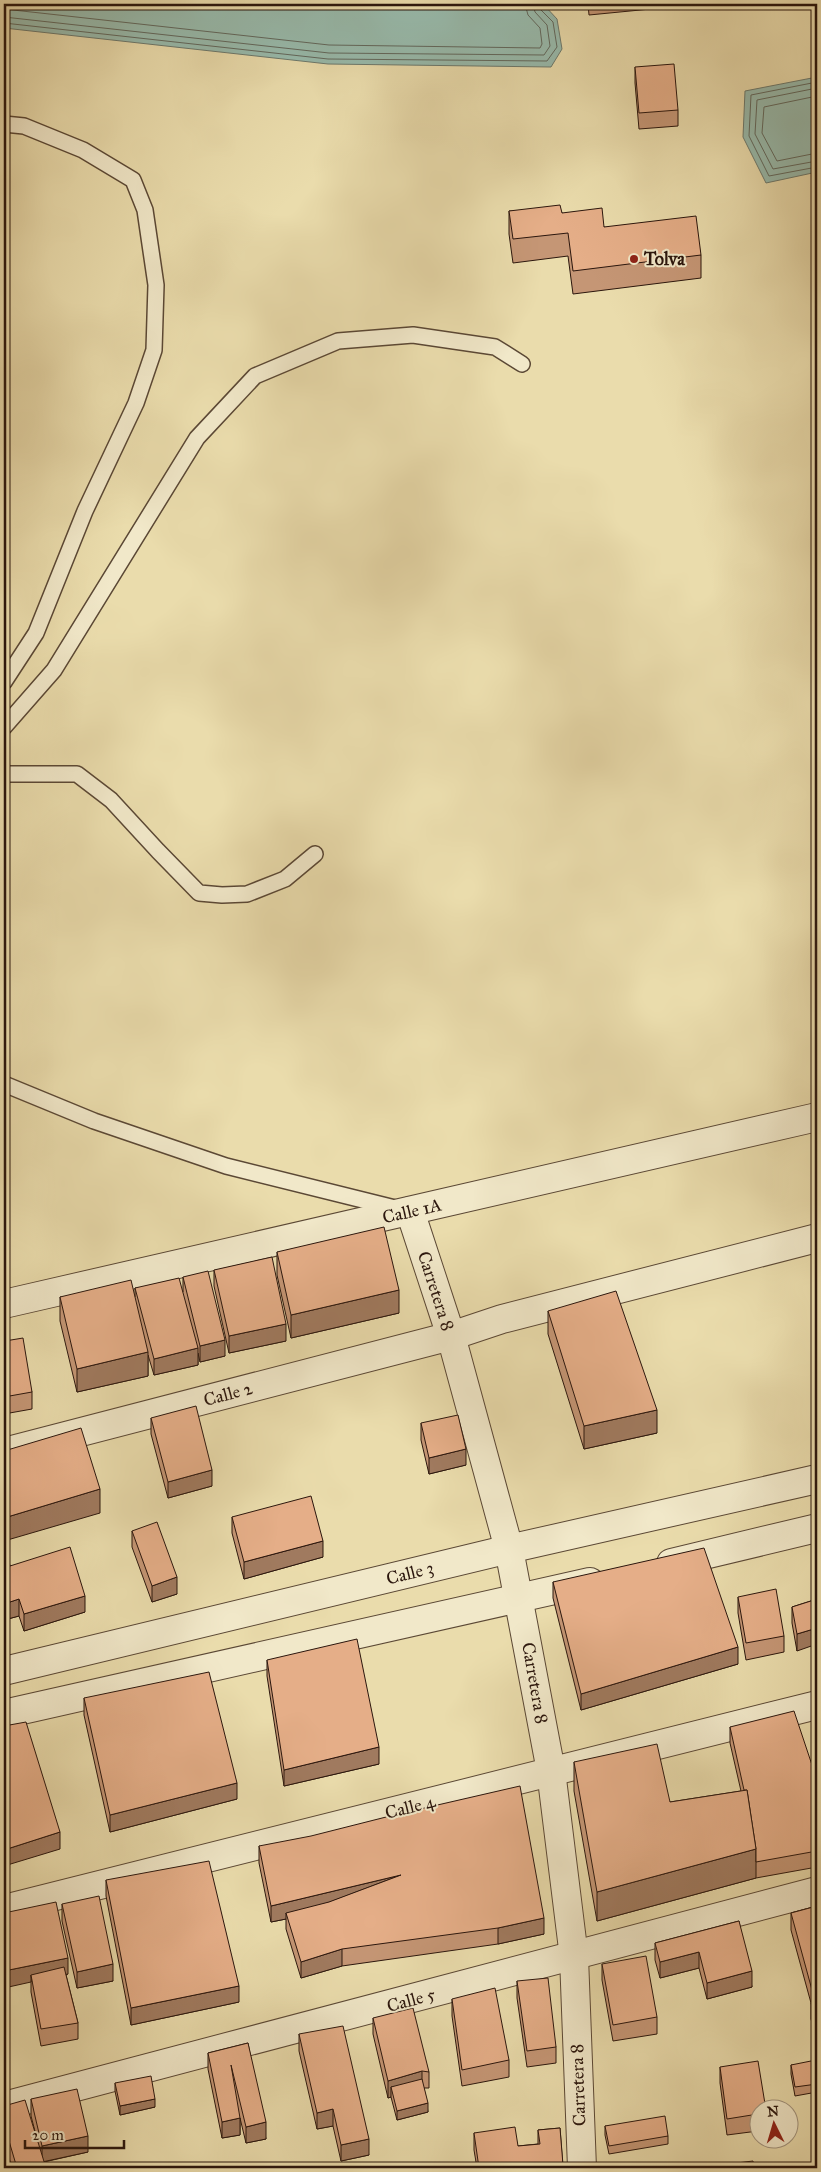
<svg xmlns="http://www.w3.org/2000/svg" width="821" height="2172" font-family="'IM FELL Great Primer',serif">
<rect width="100%" height="100%" fill="#eadcac"/>
<filter id="stains"><feTurbulence type="fractalNoise" baseFrequency=".004" numOctaves="4"/><feColorMatrix values="0 0 0 0 .2 0 0 0 0 .09 0 0 0 0 .02 0 0 0 .5 -.17"/></filter>
<radialGradient id="worn" r=".72"><stop offset=".6" stop-color="#630" stop-opacity="0"/><stop offset="1" stop-color="#630" stop-opacity=".3"/></radialGradient>
<g fill="#98bbad" stroke="#6c796d">
<polygon points="4,4 530,4 544,5 557,19 562,49 551,67 328,64 4,28"/>
<polygon points="817,77 817,172 766,183 743,137 745,91"/>
</g>
<g fill="none" stroke-linecap="round" stroke-linejoin="round">
<g stroke="#62685d" stroke-width="1">
<polyline points="4,9 329,45 540,48 542,44 540,28 528,15 525,4"/>
<polyline points="4,17 329,53 544,55 550,46 547,25 535,12 533,4"/>
<polyline points="4,23 328,59 547,61 557,47 553,22 540,9 539,4"/>
<polyline points="817,82 751,95 749,136 769,176 817,167"/>
<polyline points="817,88 757,100 755,134 773,169 817,161"/>
<polyline points="817,96 764,107 762,133 777,161 817,153"/>
</g>
<g stroke="#5b4835" stroke-width="18">
<g id="service">
<polyline points="4,124 24,126 83,150 133,180 145,210 156,285 154,350 136,403 85,511 36,633 4,682"/>
<polyline points="4,727 54,670 197,438 255,376 338,341 413,335 495,347 522,364"/>
<polyline points="4,774 77,774 111,800 158,851 199,893 222,895 247,894 285,879 315,854"/>
<polyline points="4,1084 94,1121 226,1166 399,1209"/>
</g>
</g>
<g stroke="#5b4835" stroke-width="30">
<g id="minor">
<polyline points="4,1452 451,1336 502,1319 817,1238"/>
<polyline points="671,1563 817,1528"/>
<polyline points="4,1671 509,1549 817,1479"/>
<polyline points="4,1714 590,1582"/>
<polyline points="4,1909 817,1705"/>
<polyline points="4,2106 817,1891"/>
</g>
</g>
<g stroke="#5b4835" stroke-width="30">
<g id="tertiary">
<polyline points="410,1211 451,1336 509,1549 551,1771 574,1957 582,2168"/>
<polyline points="4,1304 817,1117"/>
</g>
</g>
<use href="#service" stroke="#f1e8c9" stroke-width="15"/>
<use href="#minor" stroke="#f1e8c9" stroke-width="28"/>
<use href="#tertiary" stroke="#f1e8c9" stroke-width="28"/>
</g>
<g fill="#c59675" stroke="#2b160d">
<polygon points="588,4 671,4 671,7 589,15"/>
<polygon points="635,67 678,110 678,126 639,129 635,83"/>
<polygon points="509,211 562,213 604,227 701,255 701,278 573,294 568,256 513,263 509,234"/>
<polygon points="277,1252 399,1313 291,1338 277,1275"/>
<polygon points="214,1270 286,1341 229,1353 214,1286"/>
<polygon points="183,1277 225,1356 200,1362 198,1353 198,1365 154,1375 148,1355 148,1376 77,1392 60,1321 60,1297 135,1297 135,1288 183,1292"/>
<polygon points="548,1311 657,1433 584,1449 548,1334"/>
<polygon points="4,1335 5,1341 32,1392 32,1409 4,1414"/>
<polygon points="151,1418 212,1486 168,1498 151,1434"/>
<polygon points="421,1423 466,1465 429,1474 421,1440"/>
<polygon points="232,1517 323,1557 244,1579 232,1533"/>
<polygon points="132,1531 177,1594 152,1602 132,1547"/>
<polygon points="4,1558 10,1566 85,1612 24,1631 19,1616 4,1620"/>
<polygon points="553,1582 738,1664 581,1710 553,1598"/>
<polygon points="738,1597 784,1636 784,1652 746,1660 738,1613"/>
<polygon points="814,1600 797,1651 792,1623 792,1607"/>
<polygon points="267,1660 379,1764 284,1786 267,1676"/>
<polygon points="84,1698 237,1799 110,1832 84,1715"/>
<polygon points="730,1727 817,1780 817,1867 756,1878 597,1921 574,1791 574,1762 670,1802 741,1791 730,1743"/>
<polygon points="259,1846 544,1934 498,1944 342,1966 301,1978 286,1929 286,1919 271,1922 259,1863"/>
<polygon points="106,1880 239,2002 131,2025 106,1896"/>
<polygon points="62,1904 113,1981 77,1988 62,1921"/>
<polygon points="817,1906 817,2043 811,2019 811,2003 791,1930 791,1913"/>
<polygon points="4,1913 68,1974 66,1975 78,2023 78,2039 41,2046 31,1992 31,1982"/>
<polygon points="739,1921 752,1987 707,1999 699,1968 660,1978 655,1960 655,1943"/>
<polygon points="602,1964 657,2017 657,2034 613,2041 602,1980"/>
<polygon points="517,1981 556,2047 556,2063 527,2067 517,1998"/>
<polygon points="452,1999 509,2060 509,2077 462,2086 452,2016"/>
<polygon points="373,2018 429,2072 429,2088 424,2088 428,2112 397,2120 391,2097 388,2098 373,2034"/>
<polygon points="299,2034 369,2155 341,2161 333,2126 317,2129 299,2051"/>
<polygon points="248,2043 266,2139 246,2143 240,2118 240,2135 222,2138 208,2069 208,2053"/>
<polygon points="791,2065 817,2066 817,2092 795,2096 791,2074"/>
<polygon points="720,2067 758,2110 758,2131 727,2135 720,2083"/>
<polygon points="115,2083 155,2107 120,2115 115,2091"/>
<polygon points="31,2099 88,2152 44,2162 46,2168 12,2168 4,2141 4,2106 36,2135 31,2116"/>
<polygon points="605,2126 668,2136 668,2144 609,2154 605,2135"/>
<polygon points="560,2128 563,2168 477,2168 474,2150 474,2133 518,2146 538,2144 538,2130"/>
</g>
<g fill="#a07a5f" stroke="#2b160d">
<polygon points="399,1290 399,1313 291,1338 291,1315"/>
<polygon points="286,1324 286,1341 229,1353 229,1336"/>
<polygon points="225,1340 225,1356 200,1362 200,1346"/>
<polygon points="198,1348 198,1365 154,1375 154,1359"/>
<polygon points="148,1352 148,1376 77,1392 77,1369"/>
<polygon points="657,1410 657,1433 584,1449 584,1426"/>
<polygon points="466,1449 466,1465 429,1474 429,1458"/>
<polygon points="212,1470 212,1486 168,1498 168,1482"/>
<polygon points="100,1489 100,1513 4,1541 4,1518"/>
<polygon points="323,1541 323,1557 244,1579 244,1562"/>
<polygon points="177,1577 177,1594 152,1602 152,1586"/>
<polygon points="85,1596 85,1612 24,1631 24,1614"/>
<polygon points="19,1599 19,1616 4,1620 4,1604"/>
<polygon points="817,1628 817,1644 797,1651 797,1634"/>
<polygon points="738,1647 738,1664 581,1710 581,1694"/>
<polygon points="379,1747 379,1764 284,1786 284,1770"/>
<polygon points="237,1783 237,1799 110,1832 110,1815"/>
<polygon points="60,1832 60,1849 4,1866 4,1850"/>
<polygon points="756,1849 756,1878 597,1921 597,1892"/>
<polygon points="401,1875 288,1918 286,1913 286,1919 271,1922 271,1906"/>
<polygon points="544,1918 544,1934 498,1944 498,1928"/>
<polygon points="342,1949 342,1966 301,1978 301,1962"/>
<polygon points="699,1952 699,1968 660,1978 660,1962"/>
<polygon points="68,1958 68,1974 32,1982 31,1975 31,1982 4,1988 4,1971"/>
<polygon points="113,1964 113,1981 77,1988 77,1972"/>
<polygon points="752,1971 752,1987 707,1999 707,1983"/>
<polygon points="239,1986 239,2002 131,2025 131,2008"/>
<polygon points="817,1989 817,2005 812,2006 812,1990"/>
<polygon points="8,2049 8,2065 4,2066 4,2050"/>
<polygon points="422,2071 422,2088 391,2087 391,2097 388,2098 388,2081"/>
<polygon points="155,2099 155,2107 120,2115 120,2106"/>
<polygon points="428,2103 428,2112 397,2120 397,2111"/>
<polygon points="333,2109 333,2126 317,2129 317,2113"/>
<polygon points="240,2118 240,2135 222,2138 222,2122"/>
<polygon points="266,2122 266,2139 246,2143 246,2127"/>
<polygon points="88,2136 88,2152 42,2162 42,2146"/>
<polygon points="369,2139 369,2155 341,2161 341,2145"/>
</g>
<g fill="#e5ae88" stroke="#2b160d">
<polygon points="674,64 678,110 639,113 635,67"/>
<polygon points="560,205 562,213 602,208 604,227 696,216 701,255 573,271 568,233 513,239 509,211"/>
<polygon points="384,1227 399,1290 291,1315 277,1252"/>
<polygon points="272,1257 286,1324 229,1336 214,1270"/>
<polygon points="208,1271 225,1340 200,1346 183,1277"/>
<polygon points="179,1278 198,1348 154,1359 135,1288"/>
<polygon points="131,1280 148,1352 77,1369 60,1297"/>
<polygon points="616,1291 657,1410 584,1426 548,1311"/>
<polygon points="4,1335 5,1341 23,1338 32,1392 4,1397"/>
<polygon points="196,1406 212,1470 168,1482 151,1418"/>
<polygon points="458,1415 466,1449 429,1458 421,1423"/>
<polygon points="81,1428 100,1489 4,1518 4,1451"/>
<polygon points="311,1496 323,1541 244,1562 232,1517"/>
<polygon points="157,1522 177,1577 152,1586 132,1531"/>
<polygon points="70,1547 85,1596 24,1614 19,1599 4,1604 4,1558 8,1557 10,1566"/>
<polygon points="704,1548 738,1647 581,1694 553,1582"/>
<polygon points="776,1589 784,1636 746,1643 738,1597"/>
<polygon points="814,1600 817,1616 817,1628 797,1634 792,1607"/>
<polygon points="357,1639 379,1747 284,1770 267,1660"/>
<polygon points="209,1672 237,1783 110,1815 84,1698"/>
<polygon points="794,1711 817,1780 817,1851 756,1862 756,1849 747,1790 744,1790 730,1727"/>
<polygon points="26,1722 60,1832 4,1850 4,1726"/>
<polygon points="657,1744 670,1802 747,1790 756,1849 597,1892 574,1762"/>
<polygon points="520,1786 544,1918 498,1928 342,1949 301,1962 286,1913 329,1902 401,1875 271,1906 259,1846 311,1836 394,1815"/>
<polygon points="209,1861 239,1986 131,2008 106,1880"/>
<polygon points="99,1896 113,1964 77,1972 62,1904"/>
<polygon points="56,1902 68,1958 4,1971 4,1913"/>
<polygon points="817,1906 817,1989 812,1990 791,1913"/>
<polygon points="739,1921 752,1971 707,1983 699,1952 660,1962 655,1943"/>
<polygon points="646,1956 657,2017 613,2025 602,1964"/>
<polygon points="64,1967 78,2023 41,2029 31,1975"/>
<polygon points="548,1978 556,2047 527,2051 517,1981"/>
<polygon points="495,1988 509,2060 462,2070 452,1999"/>
<polygon points="817,2001 817,2026 811,2003"/>
<polygon points="413,2008 429,2072 422,2071 388,2081 373,2018"/>
<polygon points="343,2026 369,2139 341,2145 333,2109 317,2113 299,2034"/>
<polygon points="4,2033 8,2049 4,2050"/>
<polygon points="248,2043 266,2122 246,2127 231,2065 240,2118 222,2122 208,2053"/>
<polygon points="816,2060 817,2066 817,2084 795,2087 791,2065"/>
<polygon points="758,2061 766,2110 758,2110 758,2114 727,2119 720,2067"/>
<polygon points="151,2076 155,2099 120,2106 115,2083"/>
<polygon points="422,2079 428,2103 397,2111 391,2087"/>
<polygon points="77,2089 88,2136 42,2146 31,2099"/>
<polygon points="25,2100 46,2168 17,2168 4,2124 4,2106"/>
<polygon points="665,2116 668,2136 609,2146 605,2126"/>
<polygon points="515,2127 518,2146 540,2144 538,2130 560,2128 563,2165 529,2168 479,2168 474,2133"/>
<polygon points="753,2161 754,2168 696,2168"/>
</g>
<circle fill="#8f2418" stroke="#f1e8c9" stroke-width="2" cx="634" cy="259" r="5"/>
<g text-anchor="middle" dominant-baseline="central" stroke-width="4" stroke-linejoin="round" paint-order="stroke">
<g font-size="18" font-weight="bold" fill="#2b160d" stroke="#f1e8c9" text-anchor="start">
<text x="644" y="259">Tolva</text>
</g>
<g font-size="18" fill="#2b160d" stroke="#f1e8c9">
<text transform="translate(412 1211) rotate(-13)">Calle 1A</text>
<text transform="translate(436 1291) rotate(72)">Carretera 8</text>
<text transform="translate(228 1394) rotate(-15)">Calle 2</text>
<text transform="translate(410 1573) rotate(-14)">Calle 3</text>
<text transform="translate(535 1683) rotate(80)">Carretera 8</text>
<text transform="translate(410 1807) rotate(-14)">Calle 4</text>
<text transform="translate(411 2000) rotate(-15)">Calle 5</text>
<text transform="translate(578 2085) rotate(-92)">Carretera 8</text>
</g>
</g>
<rect width="821" height="2172" fill="none" stroke="#eadcac" stroke-width="20"/>
<rect x="5" y="5" width="811" height="2162" fill="none" stroke="#2b160d" stroke-width="2.5"/>
<rect x="10" y="10" width="801" height="2152" fill="none" stroke="#2b160d"/>
<g transform="translate(774 2124) rotate(355)"><circle r="24" fill="#f1e8c9" stroke="#a2947e"/>
<path d="M0-4L9 19L0 12L-9 19Z" fill="#8f2418"/>
<text y="-8" font-size="14" font-weight="bold" text-anchor="middle" fill="#2b160d">N</text>
</g>
<path d="M25 2140v8h99v-8" fill="none" stroke="#2b160d" stroke-width="2.5"/>
<text x="32" y="2140" font-size="15" fill="#2b160d" stroke="#f1e8c9" stroke-width="4" paint-order="stroke">20 m</text>
<rect width="100%" height="100%" filter="url(#stains)"/>
<rect width="100%" height="100%" fill="url(#worn)"/>
</svg>
